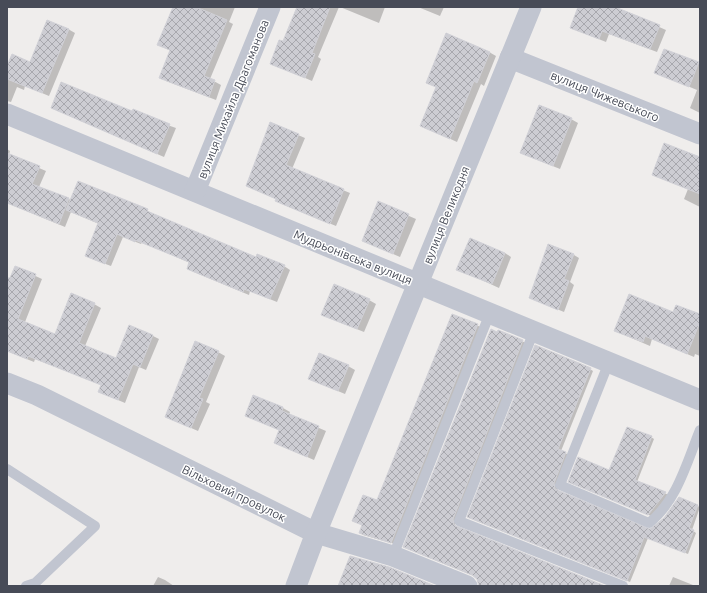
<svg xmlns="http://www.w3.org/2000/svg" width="707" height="593" font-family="Ubuntu,sans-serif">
<defs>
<pattern id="building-cross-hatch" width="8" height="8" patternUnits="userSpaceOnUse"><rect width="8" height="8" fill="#cdcdd3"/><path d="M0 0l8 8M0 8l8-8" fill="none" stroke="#a8a8ae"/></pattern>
</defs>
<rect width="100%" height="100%" fill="#efedec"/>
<g fill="#0003">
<polygon points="174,7 235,7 229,22 233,24 210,79 221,85 216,100 166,81 171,51 159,45"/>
<polygon points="298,7 339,7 318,57 321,59 312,81 271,63 284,43"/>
<polygon points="340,7 385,7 379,23"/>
<polygon points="418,7 444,7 440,16"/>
<polygon points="579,7 614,7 666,30 657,52 609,34 606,42 571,28"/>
<polygon points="68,29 75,33 49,96 25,86 24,90 17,87 11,102 7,101 7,63 31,63"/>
<polygon points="489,52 496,56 484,86 481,84 457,142 422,126 437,87"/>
<polygon points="698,63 700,64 700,113 690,108 697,90 656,73"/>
<polygon points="52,108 133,113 176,128 164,157"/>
<polygon points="571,119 578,123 560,169 528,156"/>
<polygon points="298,135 305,138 292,169 350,193 336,226 282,204 276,201 277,199 247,186"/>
<polygon points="7,149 10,151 9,155 46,171 39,187 71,200 147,210 153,215 256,258 284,266 290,270 277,302 250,291 249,295 194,272 188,269 190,263 142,242 141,244 123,237 111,266 92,259 99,224 71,212 65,227 7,203"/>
<polygon points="700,158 700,207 684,199 688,189 653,174"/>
<polygon points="379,203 416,219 400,257 370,244"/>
<polygon points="505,253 511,257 499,288 458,269"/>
<polygon points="574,255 579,258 570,282 574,285 564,312 530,298"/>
<polygon points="16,267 42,279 25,322 56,335 94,304 101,308 85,346 117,359 153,336 159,339 146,370 139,367 125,403 106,395 102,385 35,359 34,362 7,351 7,289"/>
<polygon points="369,300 376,304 364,332 329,318"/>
<polygon points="674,313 700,315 700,356 695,354 694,357 652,339 650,346 615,331"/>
<polygon points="452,315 481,327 395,544 363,535 360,533 363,525 377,502"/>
<polygon points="499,331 526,343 455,525 459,529 603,586 480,586 477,578 474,576 408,549"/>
<polygon points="218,352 225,356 206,402 210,404 198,431 166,417"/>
<polygon points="348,366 355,370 345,394 316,382"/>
<polygon points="590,369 593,371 561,451 569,455 557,485 558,492 650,531 664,519 679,498 700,507 692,530 696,533 688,554 648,538 630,582 472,519"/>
<polygon points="254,396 283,408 290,412 289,415 326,431 314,460 275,443 280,430"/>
<polygon points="651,437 654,439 637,482 669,495 651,516 573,483 610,471"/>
<polygon points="158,577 165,580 174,586 153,586"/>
<polygon points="673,577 693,585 696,586 669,586"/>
</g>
<g fill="url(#building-cross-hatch)" stroke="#d1d1d7">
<polygon points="173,7 196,7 227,20 204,76 215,80 209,97 159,78 170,50 157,45"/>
<polygon points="297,7 330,7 312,53 315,54 305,78 270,64 279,40 283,41"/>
<polygon points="578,7 615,7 660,25 650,49 602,31 599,39 570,28"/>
<polygon points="47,20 69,29 42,93 7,79 7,66 12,54 30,62"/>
<polygon points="446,33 490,52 477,83 474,81 450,139 420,126 436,87 426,83"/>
<polygon points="664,49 699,62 689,87 654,73"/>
<polygon points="61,82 132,111 133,109 170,124 157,154 51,108"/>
<polygon points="539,105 572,118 553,166 520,153"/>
<polygon points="270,122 299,134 286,165 344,189 330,224 275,201 276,199 246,186"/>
<polygon points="664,143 700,157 700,194 652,175"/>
<polygon points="7,153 40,166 32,184 69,198 59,224 7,203"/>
<polygon points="78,181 148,209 147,211 256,257 257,254 285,265 270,299 244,289 243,292 187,269 189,262 135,240 135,242 117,234 105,264 85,256 98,223 66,210"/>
<polygon points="378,201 409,214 393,254 362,241"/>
<polygon points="470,238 505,253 492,284 456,270"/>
<polygon points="548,244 574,254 564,279 569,281 558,310 529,298"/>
<polygon points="15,266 36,274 18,319 55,334 71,293 95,303 79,343 116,358 129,325 153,335 140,367 133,364 118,400 98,392 101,385 28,356 27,359 7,351 7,278 10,278"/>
<polygon points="334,284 370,299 357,329 321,315"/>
<polygon points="629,294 673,312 676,305 700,314 700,322 687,354 645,336 643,342 614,331"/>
<polygon points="452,314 478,324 391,543 359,533 362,525 352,521 363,495 377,500"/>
<polygon points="491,329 497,332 498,330 523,340 453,519 454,525 605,586 479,586 477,579 472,575 403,547"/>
<polygon points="195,341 219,351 199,398 203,399 191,428 165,417"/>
<polygon points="535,345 591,368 558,449 566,452 554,483 555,489 650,529 664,518 679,497 698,505 689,528 694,530 685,553 644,537 627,581 467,517"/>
<polygon points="319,353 349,365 338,391 308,379"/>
<polygon points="253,395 283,407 282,411 319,426 307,457 274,443 279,430 245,416"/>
<polygon points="627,427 652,436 635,480 666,492 648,515 568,482 578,457 609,470"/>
<polygon points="350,556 389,567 435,586 338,586"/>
</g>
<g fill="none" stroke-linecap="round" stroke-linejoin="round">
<g stroke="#c1c5d0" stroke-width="10">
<polyline points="534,331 459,521 623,586"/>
<path d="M609 362 560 485 649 523C677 501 687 462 700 430"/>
<polyline points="7,469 95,526 35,583 26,586"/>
<polyline points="393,556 490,313"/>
</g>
<g stroke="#c1c5d0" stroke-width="21">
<polyline points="510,58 700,134"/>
<polyline points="7,114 700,400"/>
<polyline points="195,191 270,7"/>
<polyline points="7,383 37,395 316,533 393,556 467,586"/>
<polyline points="296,586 316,533 531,7"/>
</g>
</g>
<g text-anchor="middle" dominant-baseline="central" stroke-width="3" stroke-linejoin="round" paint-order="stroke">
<g font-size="12" fill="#474b57" stroke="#fff">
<text transform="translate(605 96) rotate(22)">вулиця Чижевського</text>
<text transform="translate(233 99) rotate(-68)">вулиця Михайла Драгоманова</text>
<text transform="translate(446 215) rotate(-68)">вулиця Великодня</text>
<text transform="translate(353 257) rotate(22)">Мудрьонівська вулиця</text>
<text transform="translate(234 493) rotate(26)">Вільховий провулок</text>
</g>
</g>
<rect width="707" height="593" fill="none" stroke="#474b57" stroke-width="16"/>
</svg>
